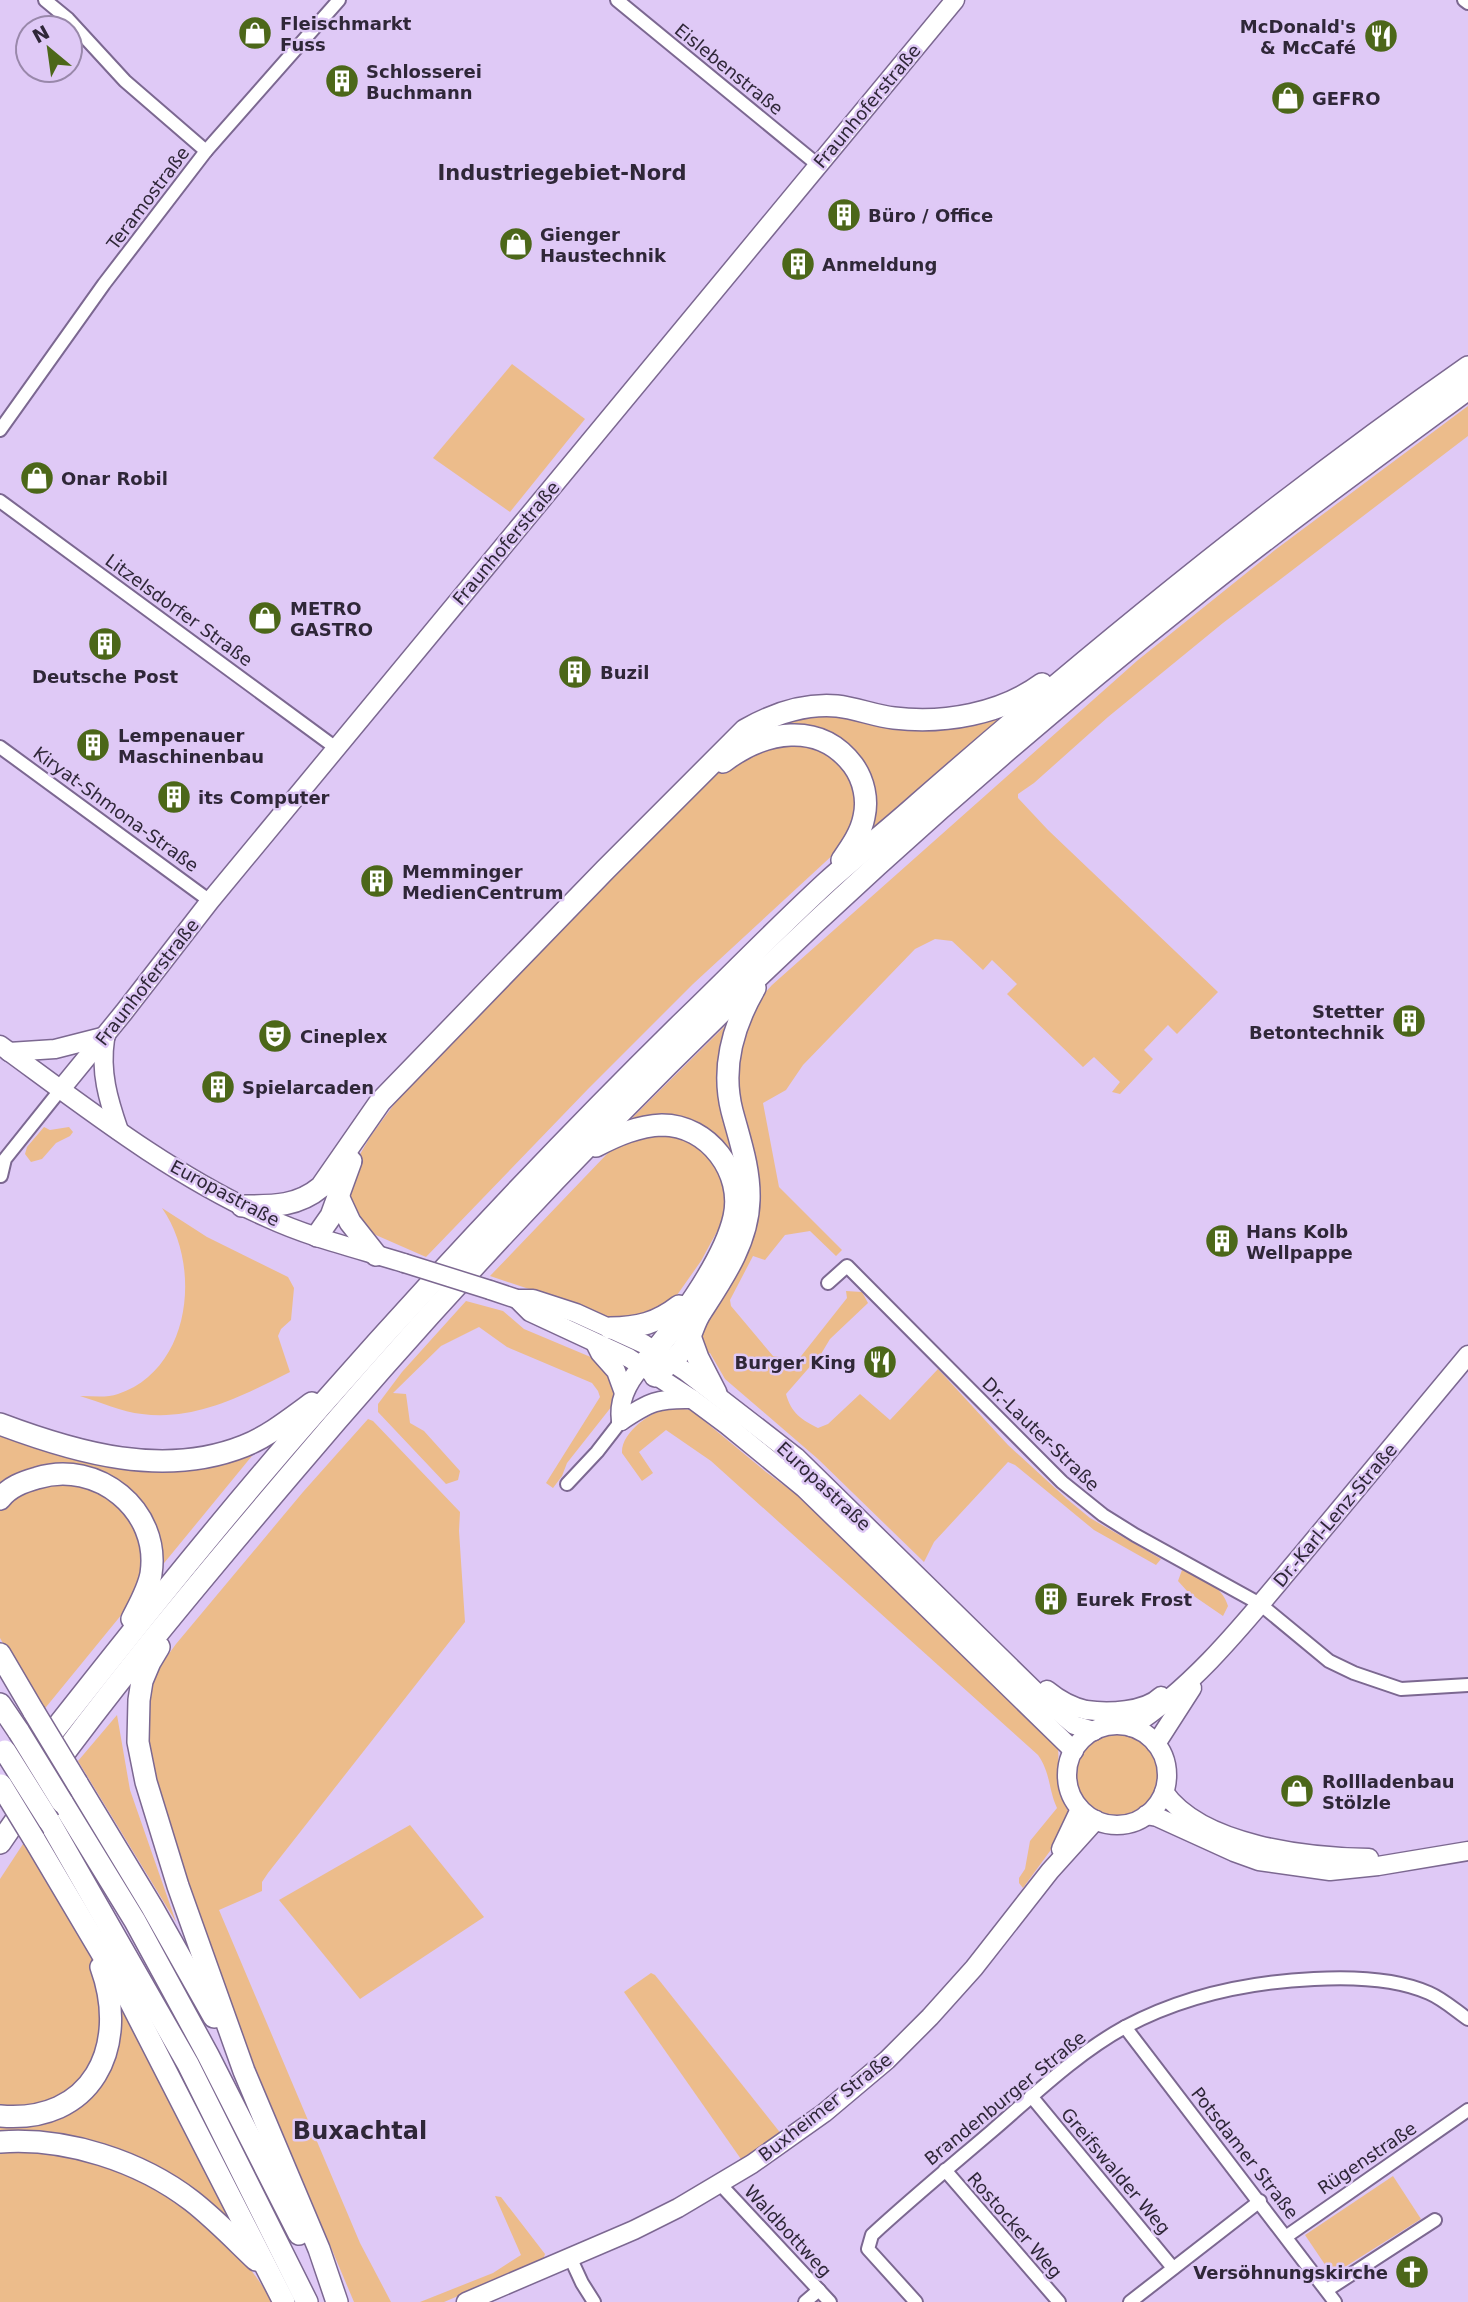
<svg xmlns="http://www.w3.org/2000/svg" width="1468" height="2302" font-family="'DejaVu Sans',sans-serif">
<rect width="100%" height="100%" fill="#dfc9f6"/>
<g fill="#ecbc8b">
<polygon points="512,364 585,419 510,512 433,458"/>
<path d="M1468 406V436L1223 623 1108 717 1034 783 1018 794V798L1048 830 1218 992 1177 1034 1168 1025 1144 1050 1153 1059 1120 1094 1112 1092 1120 1082 1094 1057 1083 1067 1007 994 1017 984 992 960 983 970 952 941 935 939 915 949 803 1065 786 1090 763 1103 779 1187 842 1250 836 1256 810 1231 785 1235 765 1260 753 1256 730 1300 731 1306 773 1356 798 1360 847 1298 846 1291 862 1292 868 1303 830 1339 821 1354 786 1394C791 1413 802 1420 818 1428L828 1424 860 1394 890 1420 938 1369 1008 1445 1067 1499 1090 1518 1161 1559 1156 1565 1094 1530 1015 1465 1008 1462 934 1542 924 1562 818 1459 725 1379 710 1353 705 1354 701 1336 702 1328 738 1265 733 1090 741 1032 763 995 772 985 1138 660 1275 550Z"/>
<polygon points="993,715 997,721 872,829 869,828 857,760 756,731 789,716"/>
<path d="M802 741 842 759 859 795 849 840 693 984 588 1089 426 1257 369 1232 359 1223 346 1191 355 1163 370 1137 401 1095 714 775C746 752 763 748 802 741Z"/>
<polygon points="731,1020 740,1171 709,1138 623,1127"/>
<polygon points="44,1127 50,1130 69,1127 73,1132 70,1136 56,1143 42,1159 31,1162 25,1154 27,1147"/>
<polygon points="637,1133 680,1133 720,1165 727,1206 721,1224 701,1261 670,1305 662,1313 612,1320 538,1292 490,1276 606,1155 619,1142"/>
<path d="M162 1208 207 1237 288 1277 294 1288 291 1320 281 1329 278 1336 290 1372C244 1395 196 1421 142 1414 122 1412 100 1402 80 1396 93 1396 107 1398 118 1394 192 1369 202 1265 162 1208Z"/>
<polygon points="466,1301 503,1311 524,1329 593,1358 608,1370 616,1389 612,1406 567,1463 562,1476 553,1488 546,1483 600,1397 598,1391 592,1383 507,1347 479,1327 441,1346 393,1393 406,1394 410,1423 424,1431 460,1471 458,1480 446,1484 378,1412 378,1404 402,1372"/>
<path d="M669 1407 691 1410 766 1472 797 1495 1053 1736C1064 1752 1054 1769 1059 1787 1062 1800 1071 1811 1069 1825L1023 1888 1019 1883V1878L1025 1869 1030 1841 1057 1808C1048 1788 1051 1774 1038 1755L711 1461 666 1430 639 1452 653 1473 642 1481 622 1453C621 1432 651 1412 669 1407Z"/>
<polygon points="368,1419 373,1421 460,1512 459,1531 465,1622 268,1873 262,1882 262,1891 219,1910 360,2243 391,2302 354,2302 254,2065 194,1906 158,1794 147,1745 147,1705 155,1673 176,1644 303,1492"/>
<path d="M0 1432C51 1448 119 1478 173 1470 202 1465 232 1453 261 1445L160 1568 115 1481 0 1489Z"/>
<path d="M58 1482 99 1489 126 1510 144 1547 140 1592 42 1712 0 1638V1510C17 1492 35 1488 58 1482Z"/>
<path d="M1182 1570C1201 1578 1222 1585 1228 1606L1223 1616 1188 1592 1178 1581Z"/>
<polygon points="117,1715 130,1790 176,1922 78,1761"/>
<circle cx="1118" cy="1775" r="43"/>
<polygon points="410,1825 484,1917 360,1999 279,1900"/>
<polygon points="23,1844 48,1878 93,1961 101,1985 102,2047 79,2084 43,2106 0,2109 0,1879"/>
<polygon points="651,1973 655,1975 782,2135 743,2162 624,1992"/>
<polygon points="122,2002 242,2235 172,2180 0,2135 0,2123 73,2107"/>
<polygon points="0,2148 39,2149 116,2167 181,2201 241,2256 274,2302 0,2302"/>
<polygon points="1393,2176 1421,2219 1332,2275 1305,2235"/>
<polygon points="495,2196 501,2197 545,2254 543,2260 444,2302 420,2302 493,2273 521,2255"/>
</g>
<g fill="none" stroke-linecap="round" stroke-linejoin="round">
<g stroke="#7c6891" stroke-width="16">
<g id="street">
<polyline points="45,0 68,19 125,81 206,151"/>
<polyline points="617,0 818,165"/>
<polyline points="1464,0 1468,3"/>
<polyline points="0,430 104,284 206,151 339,0"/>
<polyline points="0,501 336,748"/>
<polyline points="0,747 210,901"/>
<polyline points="1,1176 5,1159 61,1089"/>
<polyline points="828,1283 847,1266 1062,1482 1103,1515 1135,1535 1260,1604 1329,1661 1354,1673 1401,1689 1468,1685"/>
<polyline points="567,1484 597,1452 621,1421"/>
<polyline points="1125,2027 1335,2302"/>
<polyline points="1031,2096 1173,2268"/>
<polyline points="945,2170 1059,2302"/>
<polyline points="720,2184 830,2302"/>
<polyline points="1287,2236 1468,2110"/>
<polyline points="570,2257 582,2283 594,2302"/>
<polyline points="1327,2290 1435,2220"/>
<polyline points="805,2302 819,2290"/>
<path d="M916 2302 868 2249 872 2235C911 2199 951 2166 992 2131 1034 2095 1076 2054 1125 2027 1183 1996 1249 1982 1314 1979 1350 1977 1395 1978 1429 1993 1443 1999 1455 2010 1468 2019"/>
<polyline points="1130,2302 1260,2201"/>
</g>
</g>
<g stroke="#7c6891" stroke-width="21">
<g id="secondary">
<path d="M105 1039C100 1072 108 1099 119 1131"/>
<path d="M0 1045C85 1107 171 1175 268 1218 311 1238 359 1249 404 1263"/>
<polyline points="9,1052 55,1049 106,1036"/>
<polyline points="61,1089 124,1012 210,901 955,0"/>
<polyline points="490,1290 517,1299 533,1299 576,1313 644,1344 685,1371 796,1457 1041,1697 1074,1725 1094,1731"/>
<polyline points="517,1299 530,1312 629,1358 692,1399 727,1425 804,1488 1074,1751"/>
<polyline points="596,1345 600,1353 616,1371 624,1393"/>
<path d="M621 1421C649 1402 658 1398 692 1399"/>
<path d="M621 1421C618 1400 627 1383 641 1367"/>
<path d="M1047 1690C1058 1699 1072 1707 1086 1710 1108 1713 1145 1712 1161 1696"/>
<circle cx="1117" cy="1775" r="50"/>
<path d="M1131 1727C1198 1684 1249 1617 1300 1557 1356 1489 1412 1422 1468 1355"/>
<polyline points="1156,1744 1192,1688"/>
<path d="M1164 1792C1202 1846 1308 1857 1369 1858"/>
<polyline points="1146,1815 1157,1817 1234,1852 1259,1861 1330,1871 1378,1866 1468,1851"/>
<polyline points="1061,1849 1080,1809"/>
<polyline points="466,2302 634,2230 678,2208 752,2164 824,2113 887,2060 930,2017 974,1968 1050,1871 1096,1820"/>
</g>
</g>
<g stroke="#7c6891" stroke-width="24">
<g id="highway">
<path d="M723 762C764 731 819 720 853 765 864 780 868 800 864 817 861 833 851 847 842 860"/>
<path d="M596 1146C617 1135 638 1126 662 1125 709 1125 744 1173 734 1217 724 1262 672 1333 641 1367"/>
<polyline points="338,1196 350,1222 376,1255"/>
<path d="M242 1206C272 1206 297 1207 321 1187L380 1102 605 870 745 730C773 714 803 703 837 706 856 708 875 716 894 718 944 724 1001 714 1042 684"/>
<polyline points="317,1236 331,1216 351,1161"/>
<path d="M610 1328C638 1328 657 1323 679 1306L685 1307"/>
<polyline points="690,1336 698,1358 716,1393"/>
<path d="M655 1376C666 1366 678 1358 685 1346 692 1335 694 1322 701 1312 723 1278 748 1242 749 1200 750 1169 740 1141 732 1111 721 1068 733 1026 755 988"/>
<path d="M0 1424C77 1453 164 1478 244 1446 269 1436 290 1419 312 1403"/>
<path d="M0 1499C9 1487 23 1482 37 1478 97 1459 161 1510 151 1574 148 1590 139 1605 132 1619"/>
<polyline points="159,1647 150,1662 142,1681 139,1700 138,1742 146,1782 178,1886 244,2071 319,2249 337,2302"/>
<polyline points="0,1654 34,1712"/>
<polyline points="0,1704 19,1732"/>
<path d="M23 1770C119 1648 216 1525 319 1408 435 1276 556 1147 681 1024 730 977 777 928 827 882 857 855 889 830 919 803 1095 649 1276 501 1468 367"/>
<polyline points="77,1783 152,1907 214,2017"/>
<polyline points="62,1802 135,1921 208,2055 299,2234"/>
<polyline points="49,1821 188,2064 307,2302"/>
<polyline points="34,1839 130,2001 284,2302"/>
<path d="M0 1843C88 1714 189 1594 290 1475 559 1157 859 863 1185 603 1277 529 1373 459 1468 389"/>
<path d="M0 2116C92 2124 130 2047 101 1967"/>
<path d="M0 2142C66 2137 140 2161 192 2201 215 2219 235 2240 256 2260"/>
</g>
</g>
<use href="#street" stroke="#fff" stroke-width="12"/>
<use href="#secondary" stroke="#fff" stroke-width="18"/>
<use href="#highway" stroke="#fff" stroke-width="21"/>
<g stroke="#7c6891" stroke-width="21" stroke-linecap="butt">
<polyline id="secondary-bridge" points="404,1263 490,1290"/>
</g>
<g stroke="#7c6891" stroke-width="24" stroke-linecap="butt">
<g id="highway-bridge">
<polyline points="34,1712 77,1783"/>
<polyline points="19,1732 62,1802"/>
<polyline points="5,1751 49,1821"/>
<polyline points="1,1785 34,1839"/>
</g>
</g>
<use href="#secondary-bridge" stroke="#fff" stroke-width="18"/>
<use href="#highway-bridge" stroke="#fff" stroke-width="21"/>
</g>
<defs>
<g id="shop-disc" transform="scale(1.75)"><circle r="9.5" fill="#4c6719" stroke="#dfc9f6"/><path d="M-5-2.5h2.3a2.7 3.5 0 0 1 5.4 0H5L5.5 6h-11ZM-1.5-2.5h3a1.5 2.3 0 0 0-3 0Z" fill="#fff"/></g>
<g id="restaurant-disc" transform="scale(1.75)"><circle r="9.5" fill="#4c6719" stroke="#dfc9f6"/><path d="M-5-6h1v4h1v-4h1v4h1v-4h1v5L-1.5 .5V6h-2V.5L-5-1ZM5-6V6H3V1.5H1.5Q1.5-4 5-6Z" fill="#fff"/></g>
<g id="building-disc" transform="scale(1.75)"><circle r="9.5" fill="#4c6719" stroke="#dfc9f6"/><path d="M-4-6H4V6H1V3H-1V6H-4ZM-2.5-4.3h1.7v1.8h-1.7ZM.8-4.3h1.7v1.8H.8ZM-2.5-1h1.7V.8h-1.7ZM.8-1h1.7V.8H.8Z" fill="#fff"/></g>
<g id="theatre-disc" transform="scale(1.75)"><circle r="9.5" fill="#4c6719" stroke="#dfc9f6"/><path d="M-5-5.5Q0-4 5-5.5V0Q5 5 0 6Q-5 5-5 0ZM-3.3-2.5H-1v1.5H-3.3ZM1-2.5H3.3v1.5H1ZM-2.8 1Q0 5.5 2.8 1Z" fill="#fff"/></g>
<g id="church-disc" transform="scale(1.75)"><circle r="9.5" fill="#4c6719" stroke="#dfc9f6"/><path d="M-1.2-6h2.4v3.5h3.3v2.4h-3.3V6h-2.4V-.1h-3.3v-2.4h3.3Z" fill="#fff"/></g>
</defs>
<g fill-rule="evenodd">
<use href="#shop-disc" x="255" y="33"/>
<use href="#restaurant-disc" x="1381" y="36"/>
<use href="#building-disc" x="342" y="81"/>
<use href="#shop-disc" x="1288" y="98"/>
<use href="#building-disc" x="844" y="215"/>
<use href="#shop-disc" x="516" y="244"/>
<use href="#building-disc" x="798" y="264"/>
<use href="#shop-disc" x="37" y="478"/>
<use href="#shop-disc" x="265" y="618"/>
<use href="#building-disc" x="105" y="644"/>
<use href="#building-disc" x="575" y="672"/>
<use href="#building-disc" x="93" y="745"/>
<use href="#building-disc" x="174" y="797"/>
<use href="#building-disc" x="377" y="881"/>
<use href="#building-disc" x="1409" y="1021"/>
<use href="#theatre-disc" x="275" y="1036"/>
<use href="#building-disc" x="218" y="1087"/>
<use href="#building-disc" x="1222" y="1241"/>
<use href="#restaurant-disc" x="880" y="1362"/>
<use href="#building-disc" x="1051" y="1599"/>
<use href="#shop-disc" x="1297" y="1791"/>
<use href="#church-disc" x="1412" y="2272"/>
</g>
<g text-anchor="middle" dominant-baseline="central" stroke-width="5" stroke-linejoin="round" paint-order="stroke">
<g font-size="18" font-weight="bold" fill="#2f2738" stroke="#dfc9f6" text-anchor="start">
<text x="280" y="23">Fleischmarkt<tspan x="280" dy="21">Fuss</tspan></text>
<text x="1356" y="26" text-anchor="end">McDonald's<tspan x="1356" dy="21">&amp; McCafé</tspan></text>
<text x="366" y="71">Schlosserei<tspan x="366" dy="21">Buchmann</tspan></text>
<text x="1312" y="98">GEFRO</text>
<text x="868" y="215">Büro / Office</text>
<text x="540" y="234">Gienger<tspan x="540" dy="21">Haustechnik</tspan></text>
<text x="822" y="264">Anmeldung</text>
<text x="61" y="478">Onar Robil</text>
<text x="290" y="608">METRO<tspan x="290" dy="21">GASTRO</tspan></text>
<text x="600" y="672">Buzil</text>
<text x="105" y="676" text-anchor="middle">Deutsche Post</text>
<text x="118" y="735">Lempenauer<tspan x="118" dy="21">Maschinenbau</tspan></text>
<text x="198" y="797">its Computer</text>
<text x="402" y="871">Memminger<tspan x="402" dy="21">MedienCentrum</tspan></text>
<text x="1384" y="1011" text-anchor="end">Stetter<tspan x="1384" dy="21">Betontechnik</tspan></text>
<text x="300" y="1036">Cineplex</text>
<text x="242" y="1087">Spielarcaden</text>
<text x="1246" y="1231">Hans Kolb<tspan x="1246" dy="21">Wellpappe</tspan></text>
<text x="856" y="1362" text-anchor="end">Burger King</text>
<text x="1076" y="1599">Eurek Frost</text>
<text x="1322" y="1781">Rollladenbau<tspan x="1322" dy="21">Stölzle</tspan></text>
<text x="1388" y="2272" text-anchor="end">Versöhnungskirche</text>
</g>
<g font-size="18" fill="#2f2738" stroke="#dfc9f6">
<text transform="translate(729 69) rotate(39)">Eislebenstraße</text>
<text transform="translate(867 106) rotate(-50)">Fraunhoferstraße</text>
<text transform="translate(148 198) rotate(-53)">Teramostraße</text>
<text transform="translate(506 543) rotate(-50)">Fraunhoferstraße</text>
<text transform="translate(179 610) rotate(36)">Litzelsdorfer Straße</text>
<text transform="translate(116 809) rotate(36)">Kiryat-Shmona-Straße</text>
<text transform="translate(147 982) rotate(-52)">Fraunhoferstraße</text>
<text transform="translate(225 1193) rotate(28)">Europastraße</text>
<text transform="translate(1041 1434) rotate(44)">Dr.-Lauter-Straße</text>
<text transform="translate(824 1486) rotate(43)">Europastraße</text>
<text transform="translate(1335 1515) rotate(-50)">Dr.-Karl-Lenz-Straße</text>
<text transform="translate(1005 2098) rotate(-39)">Brandenburger Straße</text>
<text transform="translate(825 2107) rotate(-38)">Buxheimer Straße</text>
<text transform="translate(1245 2153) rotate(52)">Potsdamer Straße</text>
<text transform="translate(1367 2158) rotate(-34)">Rügenstraße</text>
<text transform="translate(1116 2171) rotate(50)">Greifswalder Weg</text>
<text transform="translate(1015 2225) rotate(49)">Rostocker Weg</text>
<text transform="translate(788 2231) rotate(47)">Waldbottweg</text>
</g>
<g font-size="21" font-weight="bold" fill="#2f2738" stroke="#dfc9f6">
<text x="562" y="173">Industriegebiet-Nord</text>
</g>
<g font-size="24" font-weight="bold" fill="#2f2738" stroke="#dfc9f6">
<text x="360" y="2131">Buxachtal</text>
</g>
</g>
<g transform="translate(49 49) rotate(331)"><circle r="33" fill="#dfc9f6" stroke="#9988aa" stroke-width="2"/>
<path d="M0-5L12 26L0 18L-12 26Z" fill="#4c6719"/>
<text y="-10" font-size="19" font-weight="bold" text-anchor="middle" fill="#2f2738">N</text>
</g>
</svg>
